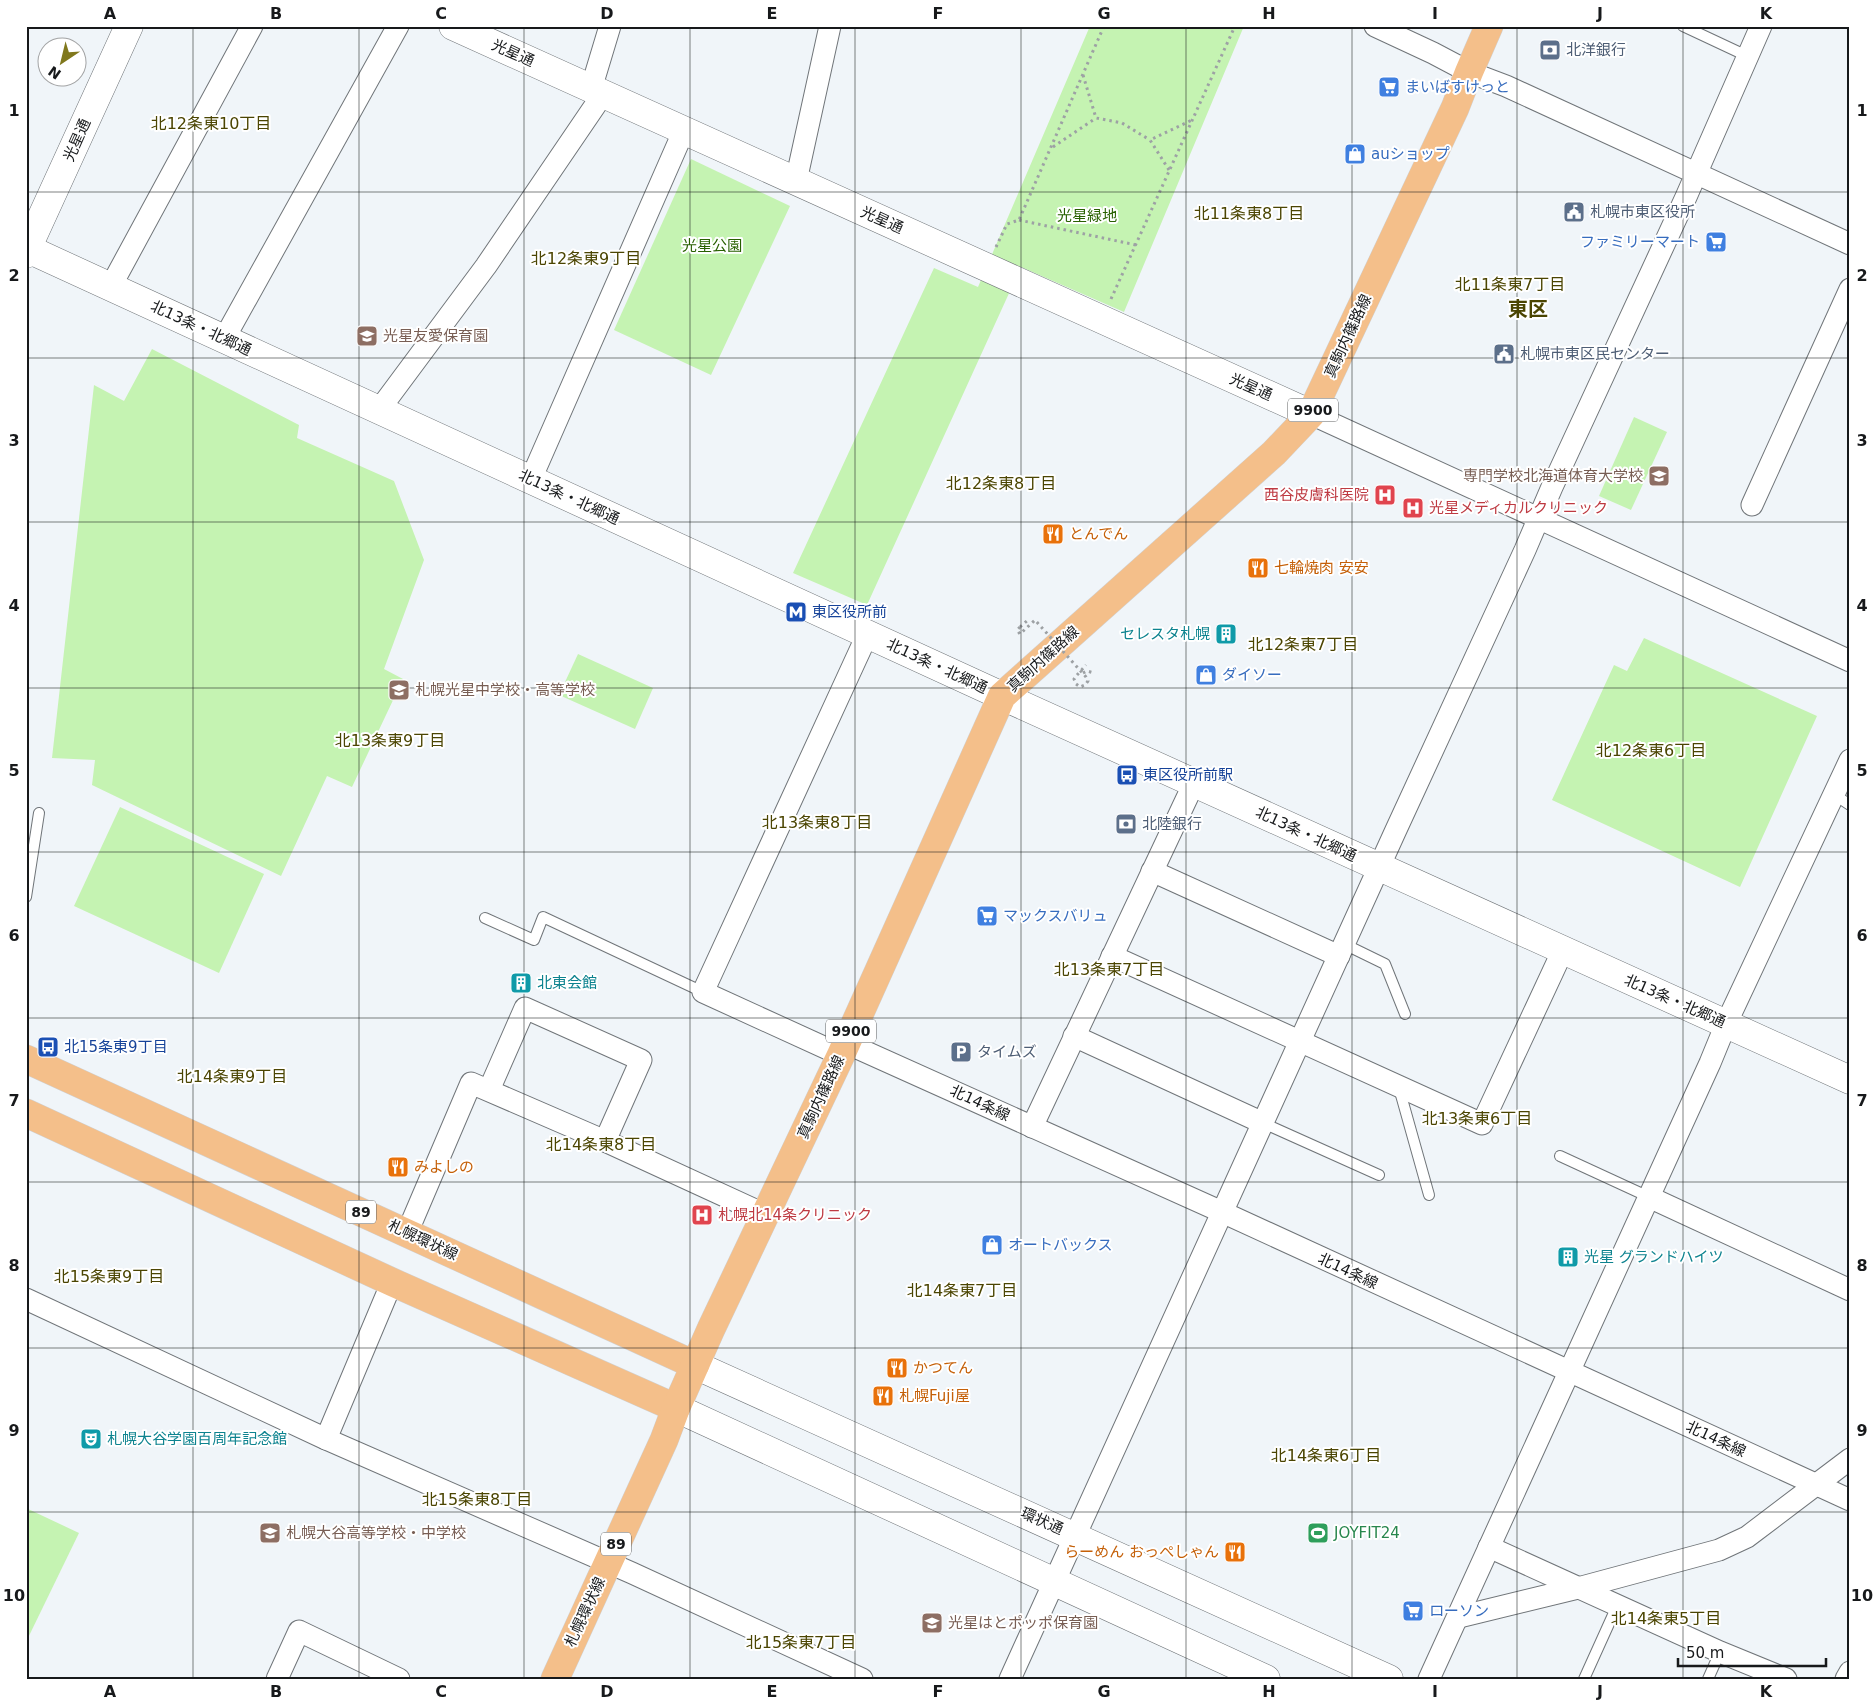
<svg xmlns="http://www.w3.org/2000/svg" width="1876" height="1705" font-family="'DejaVu Sans','Noto Sans JP',sans-serif">
<rect width="100%" height="100%" fill="#f0f5f9"/>
<g fill="#c5f3b2">
<polygon points="1090,26 1244,26 1124,312 1021,267 867,605 793,573 934,268 978,287"/>
<polygon points="691,159 790,206 711,375 614,330"/>
<polygon points="152,349 299,425 297,438 394,481 424,560 384,669 403,679 352,787 327,776 281,876 92,785 95,760 52,758 94,385 124,401"/>
<polygon points="1634,417 1667,432 1631,510 1599,496"/>
<polygon points="1644,638 1817,716 1740,887 1552,800 1614,665 1627,671"/>
<polygon points="578,654 653,688 635,729 559,695"/>
<polygon points="120,807 264,874 219,973 74,906"/>
<polygon points="26,1508 79,1533 26,1642"/>
</g>
<g fill="none" stroke-linecap="round" stroke-linejoin="round">
<g stroke="#707579" stroke-width="12">
<g id="lane">
<polyline points="1683,26 1747,56"/>
<polyline points="1835,795 1850,805"/>
<polyline points="26,897 39,813"/>
<polyline points="485,918 534,940 543,917 703,992"/>
<polyline points="1344,944 1385,964 1405,1014"/>
<polyline points="1399,1088 1429,1195"/>
<polyline points="1263,1123 1379,1175"/>
<polyline points="1560,1156 1649,1197"/>
<polyline points="1584,1679 1617,1606"/>
<polyline points="1708,1679 1720,1652"/>
</g>
</g>
<g stroke="#707579" stroke-width="23">
<g id="street">
<polyline points="1375,26 1433,53 1469,72 1506,86 1850,244"/>
<polyline points="591,89 610,26"/>
<polyline points="796,181 830,26"/>
<polyline points="111,286 252,26"/>
<polyline points="224,339 398,26"/>
<polyline points="379,410 486,266 603,94"/>
<polyline points="1311,414 1850,661"/>
<polyline points="531,479 684,130"/>
<polyline points="1752,505 1850,289"/>
<polyline points="1152,871 1339,956"/>
<polyline points="1112,956 1482,1124 1563,950"/>
<polyline points="1074,1036 1263,1123"/>
<polyline points="846,1043 1222,1212 1850,1500"/>
<polyline points="841,1055 703,992 868,633"/>
<polyline points="489,1090 525,1008 641,1060 605,1141"/>
<polyline points="1032,1127 1194,783"/>
<polyline points="1649,1197 1850,1290"/>
<polyline points="407,1233 471,1083 605,1141 766,1215"/>
<polyline points="26,1299 326,1439 632,1573 862,1679"/>
<polyline points="326,1439 392,1282"/>
<polyline points="1489,1547 1720,1652 1786,1679"/>
<polyline points="1459,1617 1578,1588 1719,1550 1747,1537 1850,1459"/>
<polyline points="277,1679 299,1631 399,1679"/>
<polyline points="1010,1679 1395,832 1525,550 1552,487 1686,197 1761,26"/>
<polyline points="1429,1679 1710,1063 1726,1024 1850,760"/>
<polyline points="1846,1679 1850,1672"/>
</g>
</g>
<g stroke="#707579" stroke-width="29">
<g id="secondary">
<polyline points="453,26 1311,414"/>
<polyline points="26,248 1002,696 1850,1080"/>
<polyline points="26,254 27,249 129,26"/>
<polyline points="695,1365 1389,1679"/>
<polyline points="676,1408 1266,1679"/>
</g>
</g>
<g stroke="#d1d1d1" stroke-width="29">
<g id="primary">
<polyline points="26,1059 695,1365"/>
<polyline points="26,1113 392,1282 676,1408"/>
<polyline points="555,1679 664,1440 676,1408 711,1329 841,1055 1002,696 1274,453 1311,414 1455,108 1469,72 1489,26"/>
</g>
</g>
<g stroke="#9da1a4" stroke-width="3" stroke-dasharray="2.5 4" stroke-linecap="butt">
<polyline points="1083,75 1096,118 1122,123 1150,140"/>
<polyline points="1053,147 1096,118"/>
<polyline points="1169,170 1150,140 1192,120"/>
<polyline points="1019,220 1136,245"/>
<polyline points="996,247 1007,224 1019,220 1104,26"/>
<polyline points="1111,299 1235,26"/>
<polyline points="1020,627 1029,619"/>
<polyline points="1083,673 1087,671 1094,673"/>
<polyline points="1077,675 1086,665"/>
</g>
<use href="#lane" stroke="#fff" stroke-width="10"/>
<use href="#street" stroke="#fff" stroke-width="21"/>
<use href="#secondary" stroke="#fff" stroke-width="28"/>
<use href="#primary" stroke="#f4bf8a" stroke-width="28"/>
<polyline stroke="#9da1a4" stroke-width="3" stroke-dasharray="2.5 4" stroke-linecap="butt" points="1020,627 1017,630 1020,634 1035,620 1086,677 1088,681 1085,685 1080,687 1076,684 1074,679 1077,675"/>
</g>
<path fill="none" stroke="#17191b" stroke-width="1" stroke-opacity="0.55" d="M193 26V1679M359 26V1679M524 26V1679M690 26V1679M855 26V1679M1021 26V1679M1186 26V1679M1352 26V1679M1517 26V1679M1683 26V1679M26 192H1850M26 358H1850M26 522H1850M26 688H1850M26 852H1850M26 1018H1850M26 1182H1850M26 1348H1850M26 1512H1850"/>
<defs>
<g id="bank-square" transform="scale(1.125)"><rect x="-9" y="-9" width="18" height="18" rx="4" fill="#5c6f8a" stroke="#fff"/><path d="M-6-4H6V4H-6ZM0-2.3a2.3 2.3 0 1 0 0 4.6a2.3 2.3 0 1 0 0-4.6Z" fill="#fff"/></g>
<g id="supermarket-square" transform="scale(1.125)"><rect x="-9" y="-9" width="18" height="18" rx="4" fill="#3f7fe0" stroke="#fff"/><path d="M-6-5.5h2.5l.6 2H6L4.5 2H-2.5L-4.4-4H-6ZM-1.5 3.2a1.3 1.3 0 1 0 .1 0ZM3 3.2a1.3 1.3 0 1 0 .1 0Z" fill="#fff"/></g>
<g id="shop-square" transform="scale(1.125)"><rect x="-9" y="-9" width="18" height="18" rx="4" fill="#3f7fe0" stroke="#fff"/><path d="M-5-2.5h2.3a2.7 3.5 0 0 1 5.4 0H5L5.5 6h-11ZM-1.5-2.5h3a1.5 2.3 0 0 0-3 0Z" fill="#fff"/></g>
<g id="civic-square" transform="scale(1.125)"><rect x="-9" y="-9" width="18" height="18" rx="4" fill="#5c6f8a" stroke="#fff"/><path d="M-.6-6.5H3V-4.5H.6V-3L4-1V1h2V6H-6V1h2V-1L-.6-3ZM-1.2 2.5V6h2.4V2.5Z" fill="#fff"/></g>
<g id="school-square" transform="scale(1.125)"><rect x="-9" y="-9" width="18" height="18" rx="4" fill="#8d6e63" stroke="#fff"/><path d="M0-5L7-2L0 1L-7-2ZM-4 1L0 2.5L4 1V4Q0 6-4 4Z" fill="#fff"/></g>
<g id="university-square" transform="scale(1.125)"><rect x="-9" y="-9" width="18" height="18" rx="4" fill="#8d6e63" stroke="#fff"/><path d="M0-5L7-2L0 1L-7-2ZM-4 1L0 2.5L4 1V4Q0 6-4 4Z" fill="#fff"/></g>
<g id="hospital-square" transform="scale(1.125)"><rect x="-9" y="-9" width="18" height="18" rx="4" fill="#e0444e" stroke="#fff"/><path d="M-5-5h3v3.5h4V-5h3V5h-3V1.5h-4V5h-3Z" fill="#fff"/></g>
<g id="restaurant-square" transform="scale(1.125)"><rect x="-9" y="-9" width="18" height="18" rx="4" fill="#e8710a" stroke="#fff"/><path d="M-5-6h1v4h1v-4h1v4h1v-4h1v5L-1.5 .5V6h-2V.5L-5-1ZM5-6V6H3V1.5H1.5Q1.5-4 5-6Z" fill="#fff"/></g>
<g id="metro-square" transform="scale(1.125)"><rect x="-9" y="-9" width="18" height="18" rx="4" fill="#1a4fb4" stroke="#fff"/><path d="M-5.5 5V-5H-3L0 0L3-5H5.5V5H3V-.5L0 4L-3-.5V5Z" fill="#fff"/></g>
<g id="building-square" transform="scale(1.125)"><rect x="-9" y="-9" width="18" height="18" rx="4" fill="#0f9aa8" stroke="#fff"/><path d="M-4-6H4V6H1V3H-1V6H-4ZM-2.5-4.3h1.7v1.8h-1.7ZM.8-4.3h1.7v1.8H.8ZM-2.5-1h1.7V.8h-1.7ZM.8-1h1.7V.8H.8Z" fill="#fff"/></g>
<g id="bus-square" transform="scale(1.125)"><rect x="-9" y="-9" width="18" height="18" rx="4" fill="#1a4fb4" stroke="#fff"/><path d="M-5-6H5V4H4V6H2V4H-2V6H-4V4H-5ZM-3.5-4V0h7V-4ZM-3.5 1.2v1.5H-2V1.2ZM2 1.2v1.5H3.5V1.2Z" fill="#fff"/></g>
<g id="parking-square" transform="scale(1.125)"><rect x="-9" y="-9" width="18" height="18" rx="4" fill="#5c6f8a" stroke="#fff"/><path d="M-3.5-5.5H1a3.5 3.5 0 0 1 0 7H-1V5.5H-3.5ZM-1-3.4V-.6H.8a1.4 1.4 0 0 0 0-2.8Z" fill="#fff"/></g>
<g id="theatre-square" transform="scale(1.125)"><rect x="-9" y="-9" width="18" height="18" rx="4" fill="#0f9aa8" stroke="#fff"/><path d="M-5-5.5Q0-4 5-5.5V0Q5 5 0 6Q-5 5-5 0ZM-3.3-2.5H-1v1.5H-3.3ZM1-2.5H3.3v1.5H1ZM-2.8 1Q0 5.5 2.8 1Z" fill="#fff"/></g>
<g id="stadium-square" transform="scale(1.125)"><rect x="-9" y="-9" width="18" height="18" rx="4" fill="#2e9e5b" stroke="#fff"/><path d="M0-5a6.5 5 0 1 0 0 10a6.5 5 0 1 0 0-10ZM-3.5-1.8h7v3.6h-7Z" fill="#fff"/></g>
</defs>
<g fill-rule="evenodd">
<use href="#bank-square" x="1550" y="50"/>
<use href="#supermarket-square" x="1389" y="87"/>
<use href="#shop-square" x="1355" y="154"/>
<use href="#civic-square" x="1574" y="212"/>
<use href="#supermarket-square" x="1716" y="242"/>
<use href="#school-square" x="367" y="336"/>
<use href="#civic-square" x="1504" y="354"/>
<use href="#university-square" x="1659" y="476"/>
<use href="#hospital-square" x="1385" y="495"/>
<use href="#hospital-square" x="1413" y="508"/>
<use href="#restaurant-square" x="1053" y="534"/>
<use href="#restaurant-square" x="1258" y="568"/>
<use href="#metro-square" x="796" y="612"/>
<use href="#building-square" x="1226" y="634"/>
<use href="#shop-square" x="1206" y="675"/>
<use href="#school-square" x="399" y="690"/>
<use href="#bus-square" x="1127" y="775"/>
<use href="#bank-square" x="1126" y="824"/>
<use href="#supermarket-square" x="987" y="916"/>
<use href="#building-square" x="521" y="983"/>
<use href="#bus-square" x="48" y="1047"/>
<use href="#parking-square" x="961" y="1052"/>
<use href="#restaurant-square" x="398" y="1167"/>
<use href="#hospital-square" x="702" y="1215"/>
<use href="#shop-square" x="992" y="1245"/>
<use href="#building-square" x="1568" y="1257"/>
<use href="#restaurant-square" x="897" y="1368"/>
<use href="#restaurant-square" x="883" y="1396"/>
<use href="#theatre-square" x="91" y="1439"/>
<use href="#school-square" x="270" y="1533"/>
<use href="#stadium-square" x="1318" y="1533"/>
<use href="#restaurant-square" x="1235" y="1552"/>
<use href="#supermarket-square" x="1413" y="1611"/>
<use href="#school-square" x="932" y="1623"/>
</g>
<g text-anchor="middle" dominant-baseline="central" stroke-width="4" stroke-linejoin="round" paint-order="stroke">
<g fill="#fff" stroke="#5d5e5f" stroke-width="1">
<rect x="1288" y="398.5" width="50" height="23" rx="4"/>
<rect x="826" y="1019.5" width="50" height="23" rx="4"/>
<rect x="346" y="1200.5" width="30" height="23" rx="4"/>
<rect x="601" y="1532.5" width="30" height="23" rx="4"/>
</g>
<g font-size="14" font-weight="bold" fill="#17191b">
<text x="1313" y="410">9900</text>
<text x="851" y="1031">9900</text>
<text x="361" y="1212">89</text>
<text x="616" y="1544">89</text>
</g>
<g font-size="15" fill="#4e5e75" stroke="#fff" text-anchor="start">
<text x="1566" y="50">北洋銀行</text>
<text x="1590" y="212">札幌市東区役所</text>
<text x="1520" y="354">札幌市東区民センター</text>
<text x="1142" y="824">北陸銀行</text>
<text x="977" y="1052">タイムズ</text>
</g>
<g font-size="15" fill="#17191b" stroke="#fff">
<text transform="translate(513 53) rotate(24)">光星通</text>
<text transform="translate(77 140) rotate(-66)">光星通</text>
<text transform="translate(882 220) rotate(24)">光星通</text>
<text transform="translate(201 328) rotate(25)">北13条・北郷通</text>
<text transform="translate(1348 336) rotate(-65)">真駒内篠路線</text>
<text transform="translate(1251 387) rotate(24)">光星通</text>
<text transform="translate(569 497) rotate(25)">北13条・北郷通</text>
<text transform="translate(1043 659) rotate(-42)">真駒内篠路線</text>
<text transform="translate(937 666) rotate(25)">北13条・北郷通</text>
<text transform="translate(1306 834) rotate(25)">北13条・北郷通</text>
<text transform="translate(1675 1001) rotate(24)">北13条・北郷通</text>
<text transform="translate(821 1097) rotate(-65)">真駒内篠路線</text>
<text transform="translate(980 1103) rotate(25)">北14条線</text>
<text transform="translate(423 1240) rotate(25)">札幌環状線</text>
<text transform="translate(1348 1271) rotate(25)">北14条線</text>
<text transform="translate(1716 1439) rotate(25)">北14条線</text>
<text transform="translate(1042 1521) rotate(24)">環状通</text>
<text transform="translate(585 1612) rotate(-65)">札幌環状線</text>
</g>
<g font-size="15" fill="#366cbe" stroke="#fff" text-anchor="start">
<text x="1405" y="87">まいばすけっと</text>
<text x="1371" y="154">auショップ</text>
<text x="1700" y="242" text-anchor="end">ファミリーマート</text>
<text x="1222" y="675">ダイソー</text>
<text x="1003" y="916">マックスバリュ</text>
<text x="1008" y="1245">オートバックス</text>
<text x="1429" y="1611">ローソン</text>
</g>
<g font-size="15" fill="#286000" stroke="#fff">
<text x="1087" y="216">光星緑地</text>
<text x="712" y="246">光星公園</text>
</g>
<g font-size="15" fill="#785e54" stroke="#fff" text-anchor="start">
<text x="383" y="336">光星友愛保育園</text>
<text x="1643" y="476" text-anchor="end">専門学校北海道体育大学校</text>
<text x="415" y="690">札幌光星中学校・高等学校</text>
<text x="286" y="1533">札幌大谷高等学校・中学校</text>
<text x="948" y="1623">光星はとポッポ保育園</text>
</g>
<g font-size="15" fill="#be3a42" stroke="#fff" text-anchor="start">
<text x="1369" y="495" text-anchor="end">西谷皮膚科医院</text>
<text x="1429" y="508">光星メディカルクリニック</text>
<text x="718" y="1215">札幌北14条クリニック</text>
</g>
<g font-size="15" fill="#c56008" stroke="#fff" text-anchor="start">
<text x="1069" y="534">とんでん</text>
<text x="1274" y="568">七輪焼肉 安安</text>
<text x="414" y="1167">みよしの</text>
<text x="913" y="1368">かつてん</text>
<text x="899" y="1396">札幌Fuji屋</text>
<text x="1219" y="1552" text-anchor="end">らーめん おっぺしゃん</text>
</g>
<g font-size="15" fill="#164399" stroke="#fff" text-anchor="start">
<text x="812" y="612">東区役所前</text>
<text x="1143" y="775">東区役所前駅</text>
<text x="64" y="1047">北15条東9丁目</text>
</g>
<g font-size="15" fill="#0d838f" stroke="#fff" text-anchor="start">
<text x="1210" y="634" text-anchor="end">セレスタ札幌</text>
<text x="537" y="983">北東会館</text>
<text x="1584" y="1257">光星 グランドハイツ</text>
<text x="107" y="1439">札幌大谷学園百周年記念館</text>
</g>
<g font-size="15" fill="#27864d" stroke="#fff" text-anchor="start">
<text x="1334" y="1533">JOYFIT24</text>
</g>
<g font-size="16" fill="#4b4502" stroke="#fff">
<text x="211" y="123">北12条東10丁目</text>
<text x="1249" y="213">北11条東8丁目</text>
<text x="586" y="258">北12条東9丁目</text>
<text x="1510" y="284">北11条東7丁目</text>
<text x="1001" y="483">北12条東8丁目</text>
<text x="1303" y="644">北12条東7丁目</text>
<text x="390" y="740">北13条東9丁目</text>
<text x="1651" y="750">北12条東6丁目</text>
<text x="817" y="822">北13条東8丁目</text>
<text x="1109" y="969">北13条東7丁目</text>
<text x="232" y="1076">北14条東9丁目</text>
<text x="1477" y="1118">北13条東6丁目</text>
<text x="601" y="1144">北14条東8丁目</text>
<text x="109" y="1276">北15条東9丁目</text>
<text x="962" y="1290">北14条東7丁目</text>
<text x="1326" y="1455">北14条東6丁目</text>
<text x="477" y="1499">北15条東8丁目</text>
<text x="1666" y="1618">北14条東5丁目</text>
<text x="801" y="1642">北15条東7丁目</text>
</g>
<g font-size="20" font-weight="bold" fill="#4b4502" stroke="#fff">
<text x="1528" y="309">東区</text>
</g>
</g>
<rect width="1876" height="1705" fill="none" stroke="#ffffff" stroke-width="55"/>
<g transform="translate(62 62) rotate(215)"><circle r="24" fill="#ffffff" stroke="#a2a3a4"/>
<path d="M0-4L9 19L0 12L-9 19Z" fill="#80781d"/>
<text y="-8" font-size="14" font-weight="bold" text-anchor="middle" fill="#17191b">N</text>
</g>
<path d="M1678 1658v8h148v-8" fill="none" stroke="#17191b" stroke-width="2.5"/>
<text x="1686" y="1658" font-size="15" fill="#17191b" stroke="#ffffff" stroke-width="4" paint-order="stroke">50 m</text>
<rect x="28" y="28" width="1820" height="1650" fill="none" stroke="#17191b" stroke-width="2"/>
<g font-size="16" text-anchor="middle" font-weight="bold" fill="#17191b">
<text x="110" y="19">A</text>
<text x="276" y="19">B</text>
<text x="441" y="19">C</text>
<text x="607" y="19">D</text>
<text x="772" y="19">E</text>
<text x="938" y="19">F</text>
<text x="1104" y="19">G</text>
<text x="1269" y="19">H</text>
<text x="1435" y="19">I</text>
<text x="1600" y="19">J</text>
<text x="1766" y="19">K</text>
<text x="14" y="116">1</text>
<text x="1862" y="116">1</text>
<text x="14" y="281">2</text>
<text x="1862" y="281">2</text>
<text x="14" y="446">3</text>
<text x="1862" y="446">3</text>
<text x="14" y="611">4</text>
<text x="1862" y="611">4</text>
<text x="14" y="776">5</text>
<text x="1862" y="776">5</text>
<text x="14" y="941">6</text>
<text x="1862" y="941">6</text>
<text x="14" y="1106">7</text>
<text x="1862" y="1106">7</text>
<text x="14" y="1271">8</text>
<text x="1862" y="1271">8</text>
<text x="14" y="1436">9</text>
<text x="1862" y="1436">9</text>
<text x="14" y="1601">10</text>
<text x="1862" y="1601">10</text>
<text x="110" y="1697">A</text>
<text x="276" y="1697">B</text>
<text x="441" y="1697">C</text>
<text x="607" y="1697">D</text>
<text x="772" y="1697">E</text>
<text x="938" y="1697">F</text>
<text x="1104" y="1697">G</text>
<text x="1269" y="1697">H</text>
<text x="1435" y="1697">I</text>
<text x="1600" y="1697">J</text>
<text x="1766" y="1697">K</text>
</g>
</svg>
